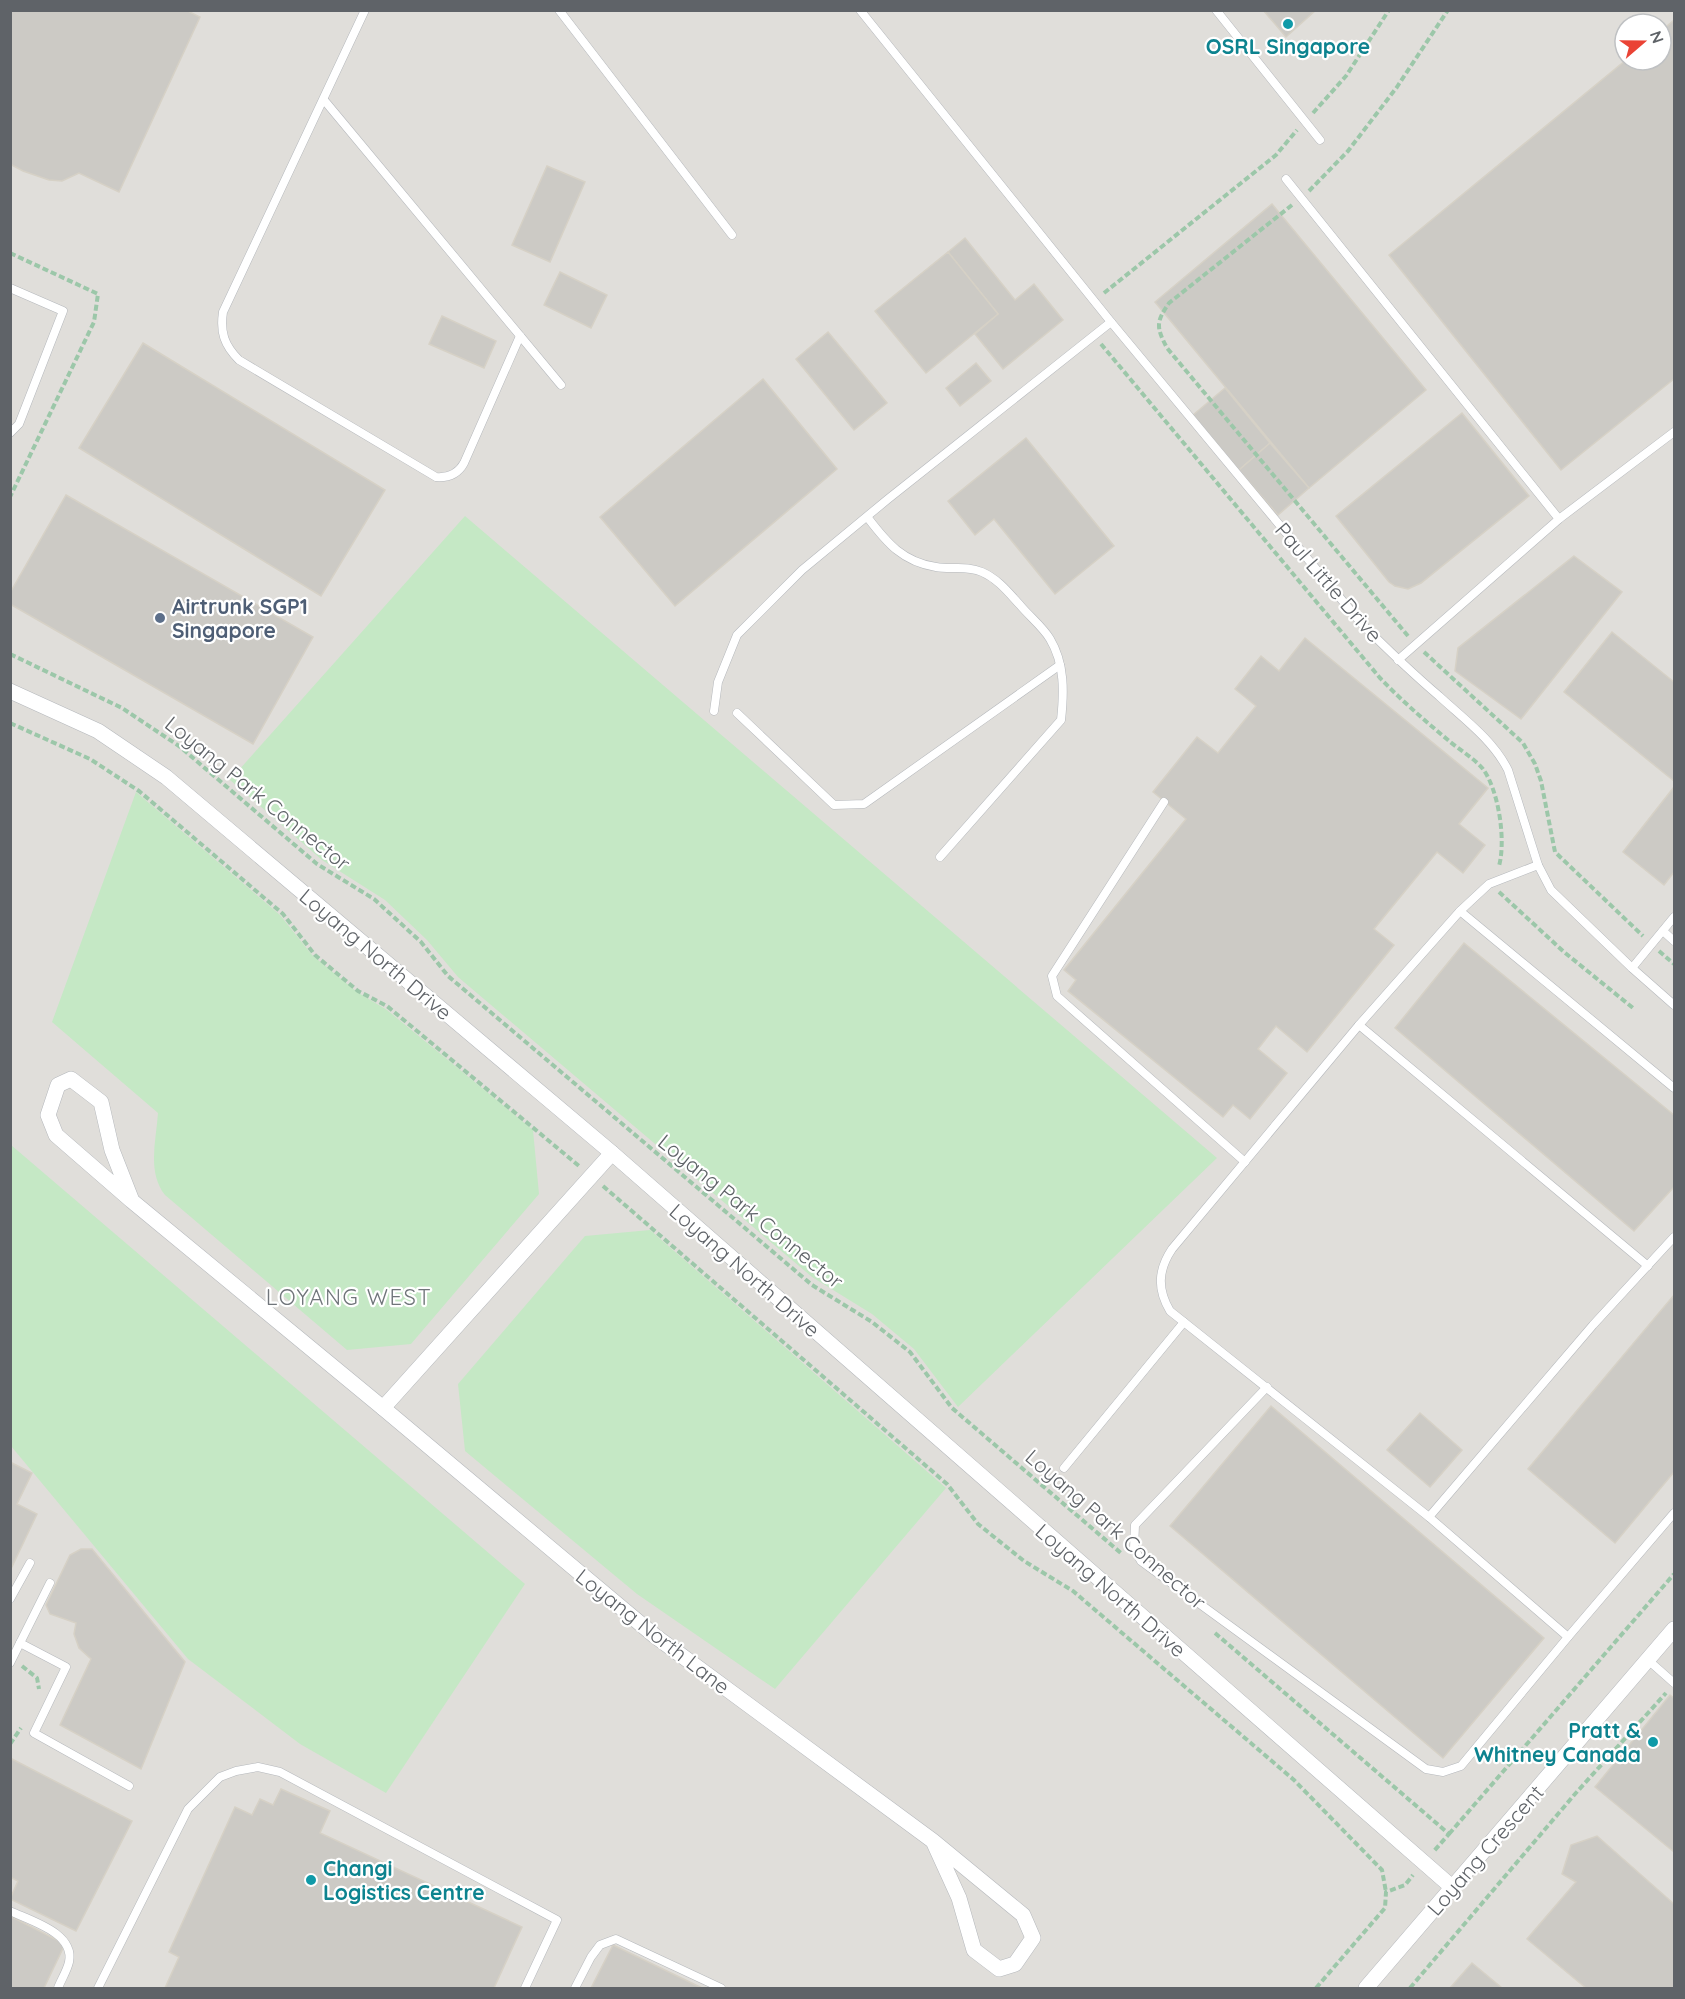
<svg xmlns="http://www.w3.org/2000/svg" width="1685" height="1999" font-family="Quicksand,sans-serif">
<rect width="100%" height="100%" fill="#f1efe8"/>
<path fill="#e0deda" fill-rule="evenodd" d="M11 11H1674V1988H11ZM1625 24H1661V60H1625Z"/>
<g fill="#c5e8c5">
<polygon points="465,516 1217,1158 958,1407 914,1349 872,1314 812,1277 458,977 427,940 385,900 322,860 230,780"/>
<path d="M136 792 280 915 312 955 357 992 387 1010 533 1130 539 1194 411 1344 347 1350 165 1195C147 1172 156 1141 158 1113L52 1022Z"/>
<polygon points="11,1145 525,1584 386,1793 300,1744 188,1659 11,1446"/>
<polygon points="650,1230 946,1488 775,1689 637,1594 465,1451 458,1384 585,1236"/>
</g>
<g fill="#cccac5" stroke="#d6d1c6" stroke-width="1.5">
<polygon points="10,10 186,10 200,17 119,192 79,173 62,181 49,180 23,171 10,164"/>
<polygon points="1263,10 1316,10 1286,37"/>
<polygon points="1674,20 1674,379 1561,470 1389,255 1626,60 1661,60 1661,31"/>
<polygon points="547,166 585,182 550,262 512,245"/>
<polygon points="1272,204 1426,390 1309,488 1155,302"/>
<polygon points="965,238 1015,300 1034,284 1063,320 1003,369 975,334 998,314 948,252"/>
<polygon points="948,252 998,314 926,373 875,311"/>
<polygon points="560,272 607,295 591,328 544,305"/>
<polygon points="442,316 496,341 484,368 429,344"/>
<polygon points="828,332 887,403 854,430 796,359"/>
<polygon points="143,343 385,490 321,596 79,448"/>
<polygon points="976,363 991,381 960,406 946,388"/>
<polygon points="763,379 837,469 675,606 600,517"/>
<polygon points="1225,388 1270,443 1239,470 1193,415"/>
<polygon points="1462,413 1529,496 1421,583 1408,589 1395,586 1389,582 1336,516"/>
<polygon points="1026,438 1114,546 1055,594 994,519 975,535 948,501"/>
<polygon points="1270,443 1309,488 1278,515 1239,470"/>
<polygon points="66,495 313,637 253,744 10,604 10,593"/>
<polygon points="1574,556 1622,592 1521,719 1455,671 1458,648"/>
<polygon points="1612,632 1674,682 1674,781 1564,692"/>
<polygon points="1305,638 1488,788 1459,824 1485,845 1463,873 1437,852 1374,929 1394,945 1307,1052 1276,1026 1258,1049 1287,1073 1250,1119 1233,1105 1223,1117 1068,991 1076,980 1064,970 1186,819 1153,792 1197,737 1218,753 1256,706 1235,689 1261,656 1279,671"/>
<polygon points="1674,787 1674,872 1664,885 1623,852"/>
<polygon points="1464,943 1674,1115 1674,1187 1634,1231 1395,1028"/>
<polygon points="1674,1295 1674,1472 1615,1543 1528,1469"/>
<polygon points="1271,1406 1544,1638 1443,1758 1170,1526"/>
<polygon points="1420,1413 1462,1450 1430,1487 1387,1450"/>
<polygon points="10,1462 32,1473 17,1504 37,1514 10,1571"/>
<polygon points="81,1549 92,1549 185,1662 141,1769 60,1725 91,1659 79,1648 74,1634 76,1623 50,1614 46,1605 70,1555"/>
<polygon points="1670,1695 1674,1698 1674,1852 1595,1787"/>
<polygon points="10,1758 132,1821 76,1931 10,1899 18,1881 10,1877"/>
<polygon points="281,1789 330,1811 320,1833 522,1927 494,1988 165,1988 179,1957 169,1952 235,1807 252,1815 260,1799 273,1805"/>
<polygon points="1597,1836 1674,1904 1674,1988 1586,1988 1527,1939 1576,1882 1562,1874 1571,1845"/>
<polygon points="10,1916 65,1944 44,1988 10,1988"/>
<polygon points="613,1945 702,1988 591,1988"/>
<polygon points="1472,1963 1502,1988 1450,1988"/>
</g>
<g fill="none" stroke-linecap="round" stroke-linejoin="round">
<g stroke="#b5b8bc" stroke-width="9">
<g id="lane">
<path d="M365 10 223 312C220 332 224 345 239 360L436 477C449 478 458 474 464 463L520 336"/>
<polyline points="559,10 732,235"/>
<path d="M860 10 1111 322 1361 623C1386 648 1412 673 1439 696 1464 719 1493 740 1508 770L1538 865 1551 890 1632 968 1674 1005"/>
<polyline points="1216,10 1320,140"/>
<polyline points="324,100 561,385"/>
<polyline points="1286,179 1559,519"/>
<polyline points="10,288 63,311 19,424 10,433"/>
<path d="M868 518C887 543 903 562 936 567 952 570 966 565 982 572 998 579 1008 592 1020 605 1029 616 1043 627 1050 639 1065 664 1064 693 1061 720L940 857"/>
<polyline points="1398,660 1559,519 1674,432"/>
<polyline points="714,711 718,682 737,635 802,570 888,499 1111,322"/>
<polyline points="737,713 834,805 864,804 1060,665"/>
<polyline points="1164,802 1052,976 1057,996 1245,1162"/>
<path d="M1538 865 1489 884 1460 911 1359 1025 1172 1249C1158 1270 1157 1289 1170 1311L1429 1517 1568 1637"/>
<polyline points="1460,911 1674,1088"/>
<polyline points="1663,931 1674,941"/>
<polyline points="1632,968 1674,917"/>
<polyline points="1359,1025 1648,1266"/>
<polyline points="1267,1387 1135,1525 1134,1548 1141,1561 1426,1769 1443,1772 1461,1766 1568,1637 1674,1513"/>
<polyline points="1064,1468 1184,1322"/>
<polyline points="1429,1517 1593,1325 1674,1237"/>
<polyline points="10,1599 30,1563"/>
<polyline points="20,1643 66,1667 34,1733 129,1786"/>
<polyline points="1648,1660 1674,1683"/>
<polyline points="10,1663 50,1583"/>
<path d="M10 1911C31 1921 75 1933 69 1962 67 1971 61 1980 58 1988"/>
<polyline points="98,1988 188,1809 220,1777 236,1771 258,1767 280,1772 557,1920 525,1988"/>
<polyline points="575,1988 591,1957 600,1945 616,1939 721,1988"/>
</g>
</g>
<g stroke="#b5b8bc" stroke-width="16">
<g id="street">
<polyline points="10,691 98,731 166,777 612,1153 1453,1888"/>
<polyline points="132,1201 112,1150 101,1102 71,1079 58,1085 48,1115 56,1135 132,1201 383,1408 655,1636 933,1841 1023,1915 1033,1938 1015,1964 999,1969 974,1950 959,1898 933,1841"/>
<polyline points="383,1408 612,1153"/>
<polyline points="1366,1988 1674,1629"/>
</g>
</g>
<g stroke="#9cc7a9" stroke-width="4" stroke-dasharray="6 3" stroke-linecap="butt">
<polyline points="1313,113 1346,76 1389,10"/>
<polyline points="1309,191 1348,151 1397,87 1448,10"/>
<path d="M1292 205 1169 303C1156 322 1156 327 1167 348L1408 636"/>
<polyline points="10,253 98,294 94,322 10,497"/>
<polyline points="1104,293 1276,155 1297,130"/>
<path d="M1101 344 1380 678C1401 700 1424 720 1448 740 1458 749 1474 758 1483 769 1499 791 1506 841 1499 866"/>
<polyline points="1424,652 1523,743 1535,764 1541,781 1555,852 1643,936"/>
<polyline points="10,654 122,708 179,746 317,864 374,899 421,942 448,976 812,1285 872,1322 910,1352 952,1408 1122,1554"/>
<polyline points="10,723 90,759 139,791 283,914 315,955 358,991 387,1006 579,1166"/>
<polyline points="1499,892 1564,952 1633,1008"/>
<polyline points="1659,951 1674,964"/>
<polyline points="603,1186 947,1484 978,1524 1024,1561 1073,1591 1294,1780 1382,1870 1386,1892"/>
<polyline points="1215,1633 1449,1834 1434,1851"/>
<polyline points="22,1666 37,1678 39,1689"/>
<polyline points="10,1744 21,1728"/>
<polyline points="1449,1834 1674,1574"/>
<polyline points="1316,1988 1385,1908 1386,1892 1405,1885 1413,1875"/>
<polyline points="1410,1988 1575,1794 1666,1693"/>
</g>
<use href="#lane" stroke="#fff" stroke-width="8"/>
<use href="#street" stroke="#fff" stroke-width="15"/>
</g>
<g fill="#0f9aa8" stroke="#fff" stroke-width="2">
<circle cx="1288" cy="24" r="6"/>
<circle cx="1653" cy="1742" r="6"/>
<circle cx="311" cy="1880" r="6"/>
</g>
<circle fill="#5c6f8a" stroke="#fff" stroke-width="2" cx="160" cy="618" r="6"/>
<g text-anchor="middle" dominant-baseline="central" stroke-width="4.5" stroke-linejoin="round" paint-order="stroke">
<g font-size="21" font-weight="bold" fill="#0d838f" stroke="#fff">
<text x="1288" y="46">OSRL Singapore</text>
<text x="1641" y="1730" text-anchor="end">Pratt &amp;<tspan x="1641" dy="24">Whitney Canada</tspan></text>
<text x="323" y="1868" text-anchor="start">Changi<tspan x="323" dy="24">Logistics Centre</tspan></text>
</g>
<g font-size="21" fill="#5f6368" stroke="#fff">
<text transform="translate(1329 582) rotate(49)">Paul Little Drive</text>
<text transform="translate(258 793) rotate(39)">Loyang Park Connector</text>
<text transform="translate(376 954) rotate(40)">Loyang North Drive</text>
<text transform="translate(751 1211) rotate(39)">Loyang Park Connector</text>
<text transform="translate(745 1270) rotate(41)">Loyang North Drive</text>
<text transform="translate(1116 1529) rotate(41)">Loyang Park Connector</text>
<text transform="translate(1111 1590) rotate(41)">Loyang North Drive</text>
<text transform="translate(653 1631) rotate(38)">Loyang North Lane</text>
<text transform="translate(1485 1850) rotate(-49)">Loyang Crescent</text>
</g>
<g font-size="21" font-weight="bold" fill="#4e5e75" stroke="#fff" text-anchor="start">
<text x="172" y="606">Airtrunk SGP1<tspan x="172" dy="24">Singapore</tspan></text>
</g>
<g font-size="22" letter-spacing="1.5" fill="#70757a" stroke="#fff">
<text x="349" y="1297">LOYANG WEST</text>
</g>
</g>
<rect width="1685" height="1999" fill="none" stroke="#5f6368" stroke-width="24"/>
<g transform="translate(1643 42) rotate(70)"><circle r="28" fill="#ffffff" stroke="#bfc1c3" stroke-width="1.5"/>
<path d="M0-4.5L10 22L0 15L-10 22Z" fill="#ea4335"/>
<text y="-9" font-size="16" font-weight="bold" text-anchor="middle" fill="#5f6368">N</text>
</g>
</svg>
